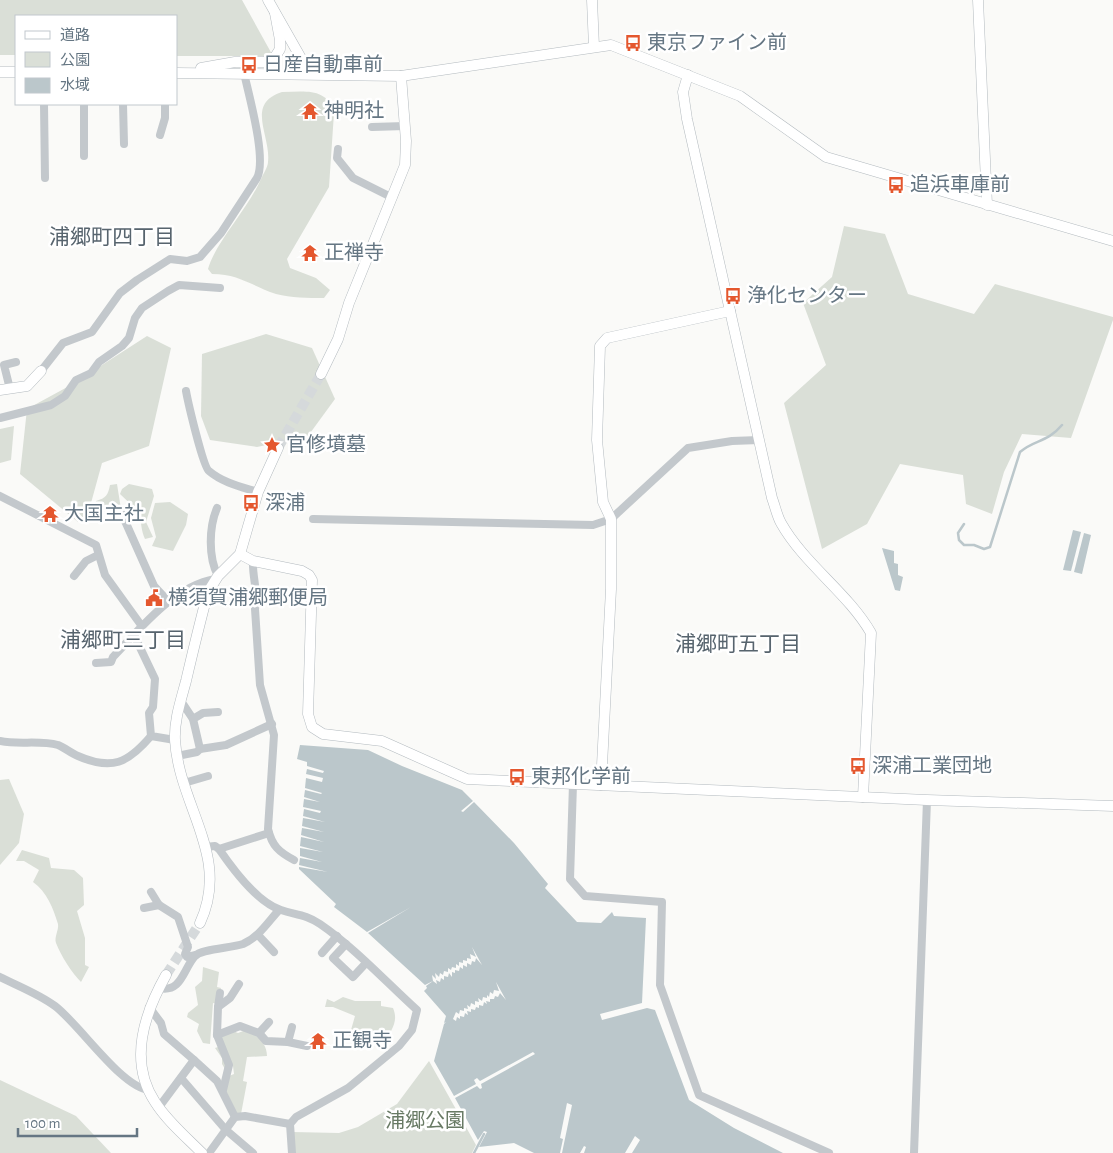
<svg xmlns="http://www.w3.org/2000/svg" width="1113" height="1153" font-family="'Alegreya Sans','Noto Sans JP',sans-serif">
<rect width="100%" height="100%" fill="#fafaf8"/>
<g fill="#dadfd7">
<polygon points="0,0 242,0 273,56 176,56 176,16 16,16 16,55 0,55"/>
<path d="M282 92C305 92 327 87 334 113L329 187 287 259 290 268 316 278 330 290 324 298C308 298 291 298 276 294 252 286 239 274 212 274L208 269C215 243 248 209 261 179 263 174 268 167 268 162 271 135 245 104 282 92Z"/>
<polygon points="844,226 885,234 908,294 974,314 995,284 1113,317 1113,320 1071,438 1022,434 1004,472 992,514 966,504 963,475 900,464 867,524 822,549 784,403 826,365 803,303 832,277"/>
<polygon points="266,334 312,348 335,399 308,436 257,447 210,440 201,416 202,354"/>
<polygon points="147,336 171,348 149,446 102,463 88,514 78,522 20,474 27,409 71,385"/>
<polygon points="14,426 11,460 0,463 0,429"/>
<path d="M117 484 121 509 118 510 114 504 94 511 96 501C106 498 108 495 110 485Z"/>
<path d="M129 484 152 489 154 496 146 522 153 537 145 539C141 530 141 522 140 513L120 494 122 489Z"/>
<polygon points="170,502 188,514 186,525 173,551 152,546 156,537 151,518 155,503"/>
<polygon points="9,779 24,814 19,843 0,865 0,780"/>
<path d="M22 850 49 858 51 868 74 870 83 878 84 905 77 911 85 938V965L89 967 81 982C72 973 61 956 56 943 54 937 59 930 58 924 53 908 47 892 33 882L39 870 24 861H16Z"/>
<polygon points="203,967 219,972 217,987 221,988 217,1004 213,1003 210,1044 203,1043 197,1031 199,1024 187,1017 188,1013 198,1005 195,987 202,981"/>
<path d="M343 997 355 1001H381V1006L393 1008C399 1022 391 1031 383 1044L376 1036 359 1047 349 1037 355 1016 333 1007H325L327 999 334 1002Z"/>
<path d="M246 1030C258 1035 267 1044 267 1056L247 1057 243 1081 247 1082 241 1114H237L225 1089 229 1076 234 1074 233 1066 225 1069 222 1064V1058L215 1048 218 1047 221 1037 233 1031 238 1033Z"/>
<polygon points="429,1061 476,1145 472,1153 295,1153 293,1132 339,1133 358,1127 397,1104"/>
<polygon points="0,1080 76,1116 111,1153 0,1153"/>
</g>
<g fill="#bbc7cb" fill-rule="evenodd">
<polygon points="1073,530 1081,532 1071,571 1063,570"/>
<polygon points="1084,533 1091,535 1082,574 1074,572"/>
<polygon points="882,548 894,551 894,563 898,564 898,575 903,577 900,591 895,590"/>
<path d="M300 745 368 750 402 766 462 790 473 801 461 811 463 812 474 802 514 843 548 884 545 888 577 922 601 923 612 912 614 916 646 918 642 1003 600 1014 602 1020 647 1008 655 1010 689 1100 734 1128 783 1153H632L640 1140 635 1136 625 1153H584L586 1147 584 1146 580 1153H562L572 1105 567 1103 560 1138 563 1139 560 1153H534L514 1143 479 1147 487 1132 484 1131 478 1140 455 1098 477 1086 480 1089 482 1088 481 1084 535 1054 533 1052 480 1081 477 1078 474 1080 476 1084 454 1096 434 1061 444 1024 446 1022 444 1023 446 1016 424 991 427 988 426 986 433 981 437 984 436 980 440 982 441 978 444 980V976L448 977 449 973 452 977V972L455 973V970L459 971 460 967 463 969V965L467 967V963L471 965 472 961 475 962 476 958 482 965 472 947 476 957 470 954 471 959 467 958V961L463 960V963L459 962V966L456 964V968L452 967 451 970 448 968V972L444 971 443 975 440 973 439 977 435 973 436 979 432 975 433 981 425 985 368 933 411 907 367 932 334 907 336 904 299 869V867L328 872 299 865 300 858 322 862 300 856V848L323 852 300 846 301 837 324 842 301 835 302 828 324 832 302 826 303 818 325 822 303 816 304 809 320 813 321 811 303 807 304 799 320 802 304 797 305 790 321 794 322 793 305 788 306 778 322 782 323 778 306 774 307 769 323 773 324 771 307 766V762L297 759ZM496 982 506 1000 500 993 498 997 495 996 494 999H490V1002L486 1001 487 1004 484 1002 483 1006 479 1005V1008L476 1007 475 1010 471 1009V1012L467 1011 468 1015 465 1013 464 1017 460 1016V1019L457 1017 456 1021 453 1019 456 1012 459 1014 460 1010 464 1011V1008L468 1009 467 1005 470 1007 471 1003 475 1005V1001L479 1002 478 998 482 1001 483 997 487 998V995L489 997 490 992 493 994 494 990 499 991Z"/>
</g>
<g fill="none" stroke-linecap="round" stroke-linejoin="round">
<g stroke="#bbc7cb" stroke-width="2.5">
<path d="M964 524 958 533 959 540 964 545H974L984 549 990 547 1020 452C1035 439 1047 443 1062 425"/>
<polyline points="474,1153 484,1134"/>
</g>
<g stroke="#d5d9db" stroke-width="10" stroke-dasharray="10 5" stroke-linecap="butt">
<polyline points="278,448 321,374"/>
<polyline points="166,975 200,923"/>
</g>
<g stroke="#b3babf" stroke-width="11">
<g id="secondary">
<polyline points="268,0 310,74"/>
<polyline points="592,0 594,47"/>
<polyline points="978,0 987,205"/>
<polyline points="201,68 235,62 264,62 275,57 280,49 280,40 275,13"/>
<polyline points="0,72 16,72"/>
<polyline points="176,73 401,76 611,45 740,96 826,157 1113,241"/>
<path d="M688 75 683 92 687 119 772 498C775 506 777 516 781 523 804 564 848 593 871 633L863 797"/>
<polyline points="321,374 338,339 349,303 405,165 406,141 401,76"/>
<polyline points="0,390 27,386 41,371"/>
<polyline points="240,554 253,561 302,571 309,575 312,580 308,714 312,727 323,734 382,741 467,779 927,800 1113,806"/>
<polyline points="601,785 611,589 611,519 603,502 597,440 600,346 607,338 730,311"/>
<path d="M200 923C231 856 179 807 175 740 174 720 181 700 186 681 193 651 200 622 208 592L218 576 240 554 258 492 278 448"/>
<path d="M166 975C144 1014 128 1061 155 1102 167 1121 186 1137 202 1153"/>
</g>
</g>
<g stroke="#c3c8cc" stroke-width="8">
<polyline points="44,104 45,178"/>
<polyline points="84,104 84,156"/>
<polyline points="123,104 124,144"/>
<polyline points="372,127 405,126"/>
<polyline points="160,135 165,118 165,104"/>
<polyline points="338,149 337,158 353,178 393,198"/>
<path d="M41 371 63 343 92 332 120 293 137 280 170 259 187 261 200 257 221 233 257 178C267 159 249 96 244 73"/>
<polyline points="10,389 4,365 16,362"/>
<path d="M186 391C188 402 203 467 209 471 223 483 242 487 258 492"/>
<polyline points="0,418 51,405 65,396 76,380 91,373 99,362 122,346 129,338 135,318 142,308 168,291 179,285 220,288"/>
<polyline points="0,496 96,545 105,575 141,625"/>
<path d="M217 508C209 527 208 557 218 576"/>
<polyline points="121,512 154,586 169,602"/>
<polyline points="313,519 593,525 611,519 688,448 732,441 759,440"/>
<path d="M253 561C252 577 259 594 255 609L260 685 274 735 268 829C272 846 279 852 294 860"/>
<polyline points="74,576 86,561 98,555"/>
<polyline points="134,635 155,679 153,707 149,713 151,736 175,740"/>
<path d="M96 663 111 662 113 657C142 627 173 587 215 579"/>
<polyline points="181,701 193,719 200,749"/>
<polyline points="193,719 203,713 218,712"/>
<path d="M0 741C18 745 40 740 58 745 65 748 71 753 78 756 112 771 128 763 151 736"/>
<polyline points="177,756 197,752 200,749 226,745 272,724"/>
<polyline points="184,783 208,776"/>
<polyline points="573,784 570,879 585,896 662,902 660,985 699,1095 829,1153"/>
<path d="M205 847 215 846 219 849C232 868 258 903 281 910 296 915 305 914 320 924 355 948 385 981 417 1010L412 1030 399 1046 348 1088 296 1117 290 1124 292 1153"/>
<polyline points="219,849 269,833"/>
<polyline points="151,892 159,905 178,917 188,947 185,954 187,957 196,955"/>
<polyline points="144,908 159,905"/>
<polyline points="258,935 274,952"/>
<polyline points="346,944 333,958 353,977 366,963"/>
<polyline points="322,953 337,936"/>
<path d="M0 977C18 986 39 994 55 1006 80 1025 121 1087 149 1090"/>
<path d="M159 988C182 993 183 969 195 956 201 949 232 948 243 944 259 937 268 922 279 910"/>
<polyline points="149,1007 161,1023 164,1034 194,1060"/>
<polyline points="218,1007 220,993"/>
<polyline points="259,1033 269,1022"/>
<polyline points="217,1035 218,1007 230,998 239,984"/>
<polyline points="288,1042 292,1027"/>
<polyline points="181,1078 226,1130 253,1153"/>
<polyline points="223,1090 229,1065 217,1035 240,1026 259,1033 266,1041 288,1042 307,1046"/>
<polyline points="159,1107 194,1060 217,1081 235,1117"/>
<polyline points="209,1153 235,1117 245,1116 290,1124"/>
<polyline points="914,1153 927,800"/>
</g>
<use href="#secondary" stroke="#fff" stroke-width="10"/>
</g>
<defs>
<g id="bus-bare" transform="scale(1.35)"><path d="M-5-6H5V4H4V6H2V4H-2V6H-4V4H-5ZM-3.5-4V0h7V-4ZM-3.5 1.2v1.5H-2V1.2ZM2 1.2v1.5H3.5V1.2Z" fill="#e4572e" stroke="#fff" stroke-width="2.5" paint-order="stroke"/></g>
<g id="temple-bare" transform="scale(1.35)"><path d="M0-6L5-2H3V0L6.5 2.5H4V6H1.5V3h-3V6H-4V2.5H-6.5L-3 0V-2H-5Z" fill="#e4572e" stroke="#fff" stroke-width="2.5" paint-order="stroke"/></g>
<g id="sight-bare" transform="scale(1.35)"><path d="M0-6L1.8-2.2L6-1.7L2.9 1.2L3.7 5.4L0 3.3L-3.7 5.4L-2.9 1.2L-6-1.7L-1.8-2.2Z" fill="#e4572e" stroke="#fff" stroke-width="2.5" paint-order="stroke"/></g>
<g id="civic-bare" transform="scale(1.35)"><path d="M-.6-6.5H3V-4.5H.6V-3L4-1V1h2V6H-6V1h2V-1L-.6-3ZM-1.2 2.5V6h2.4V2.5Z" fill="#e4572e" stroke="#fff" stroke-width="2.5" paint-order="stroke"/></g>
</defs>
<g fill-rule="evenodd">
<use href="#bus-bare" x="633" y="43"/>
<use href="#bus-bare" x="249" y="65"/>
<use href="#temple-bare" x="310" y="111"/>
<use href="#bus-bare" x="896" y="185"/>
<use href="#temple-bare" x="310" y="253"/>
<use href="#bus-bare" x="733" y="296"/>
<use href="#sight-bare" x="272" y="445"/>
<use href="#bus-bare" x="251" y="503"/>
<use href="#temple-bare" x="50" y="514"/>
<use href="#civic-bare" x="154" y="598"/>
<use href="#bus-bare" x="858" y="766"/>
<use href="#bus-bare" x="517" y="777"/>
<use href="#temple-bare" x="318" y="1041"/>
</g>
<g text-anchor="middle" dominant-baseline="central" stroke-width="5" stroke-linejoin="round" paint-order="stroke">
<g font-size="20" fill="#657683" stroke="#fff" text-anchor="start">
<text x="647" y="43">東京ファイン前</text>
<text x="263" y="65">日産自動車前</text>
<text x="324" y="111">神明社</text>
<text x="910" y="185">追浜車庫前</text>
<text x="324" y="253">正禅寺</text>
<text x="747" y="296">浄化センター</text>
<text x="286" y="445">官修墳墓</text>
<text x="265" y="503">深浦</text>
<text x="64" y="514">大国主社</text>
<text x="168" y="598">横須賀浦郷郵便局</text>
<text x="872" y="766">深浦工業団地</text>
<text x="531" y="777">東邦化学前</text>
<text x="332" y="1041">正観寺</text>
</g>
<g font-size="20" fill="#687a64" stroke="#fff">
<text x="425" y="1121">浦郷公園</text>
</g>
<g font-size="21" fill="#57646e" stroke="#fff">
<text x="112" y="237">浦郷町四丁目</text>
<text x="123" y="640">浦郷町三丁目</text>
<text x="738" y="644">浦郷町五丁目</text>
</g>
</g>
<rect x="15" y="15" width="162" height="90" fill="#ffffff" stroke="#c1c8cd"/>
<rect x="25" y="31" width="25" height="8" fill="#ffffff" stroke="#c1c8cd"/>
<text x="60" y="40" font-size="15" fill="#657683">道路</text>
<rect x="25" y="52" width="25" height="15" fill="#dadfd7" stroke="#c1c8cd"/>
<text x="60" y="65" font-size="15" fill="#657683">公園</text>
<rect x="25" y="78" width="25" height="15" fill="#bbc7cb" stroke="#c1c8cd"/>
<text x="60" y="90" font-size="15" fill="#657683">水域</text>
<path d="M18 1128v8h119v-8" fill="none" stroke="#657683" stroke-width="2.5"/>
<text x="25" y="1128" font-size="15" fill="#657683" stroke="#ffffff" stroke-width="4" paint-order="stroke">100 m</text>
</svg>
